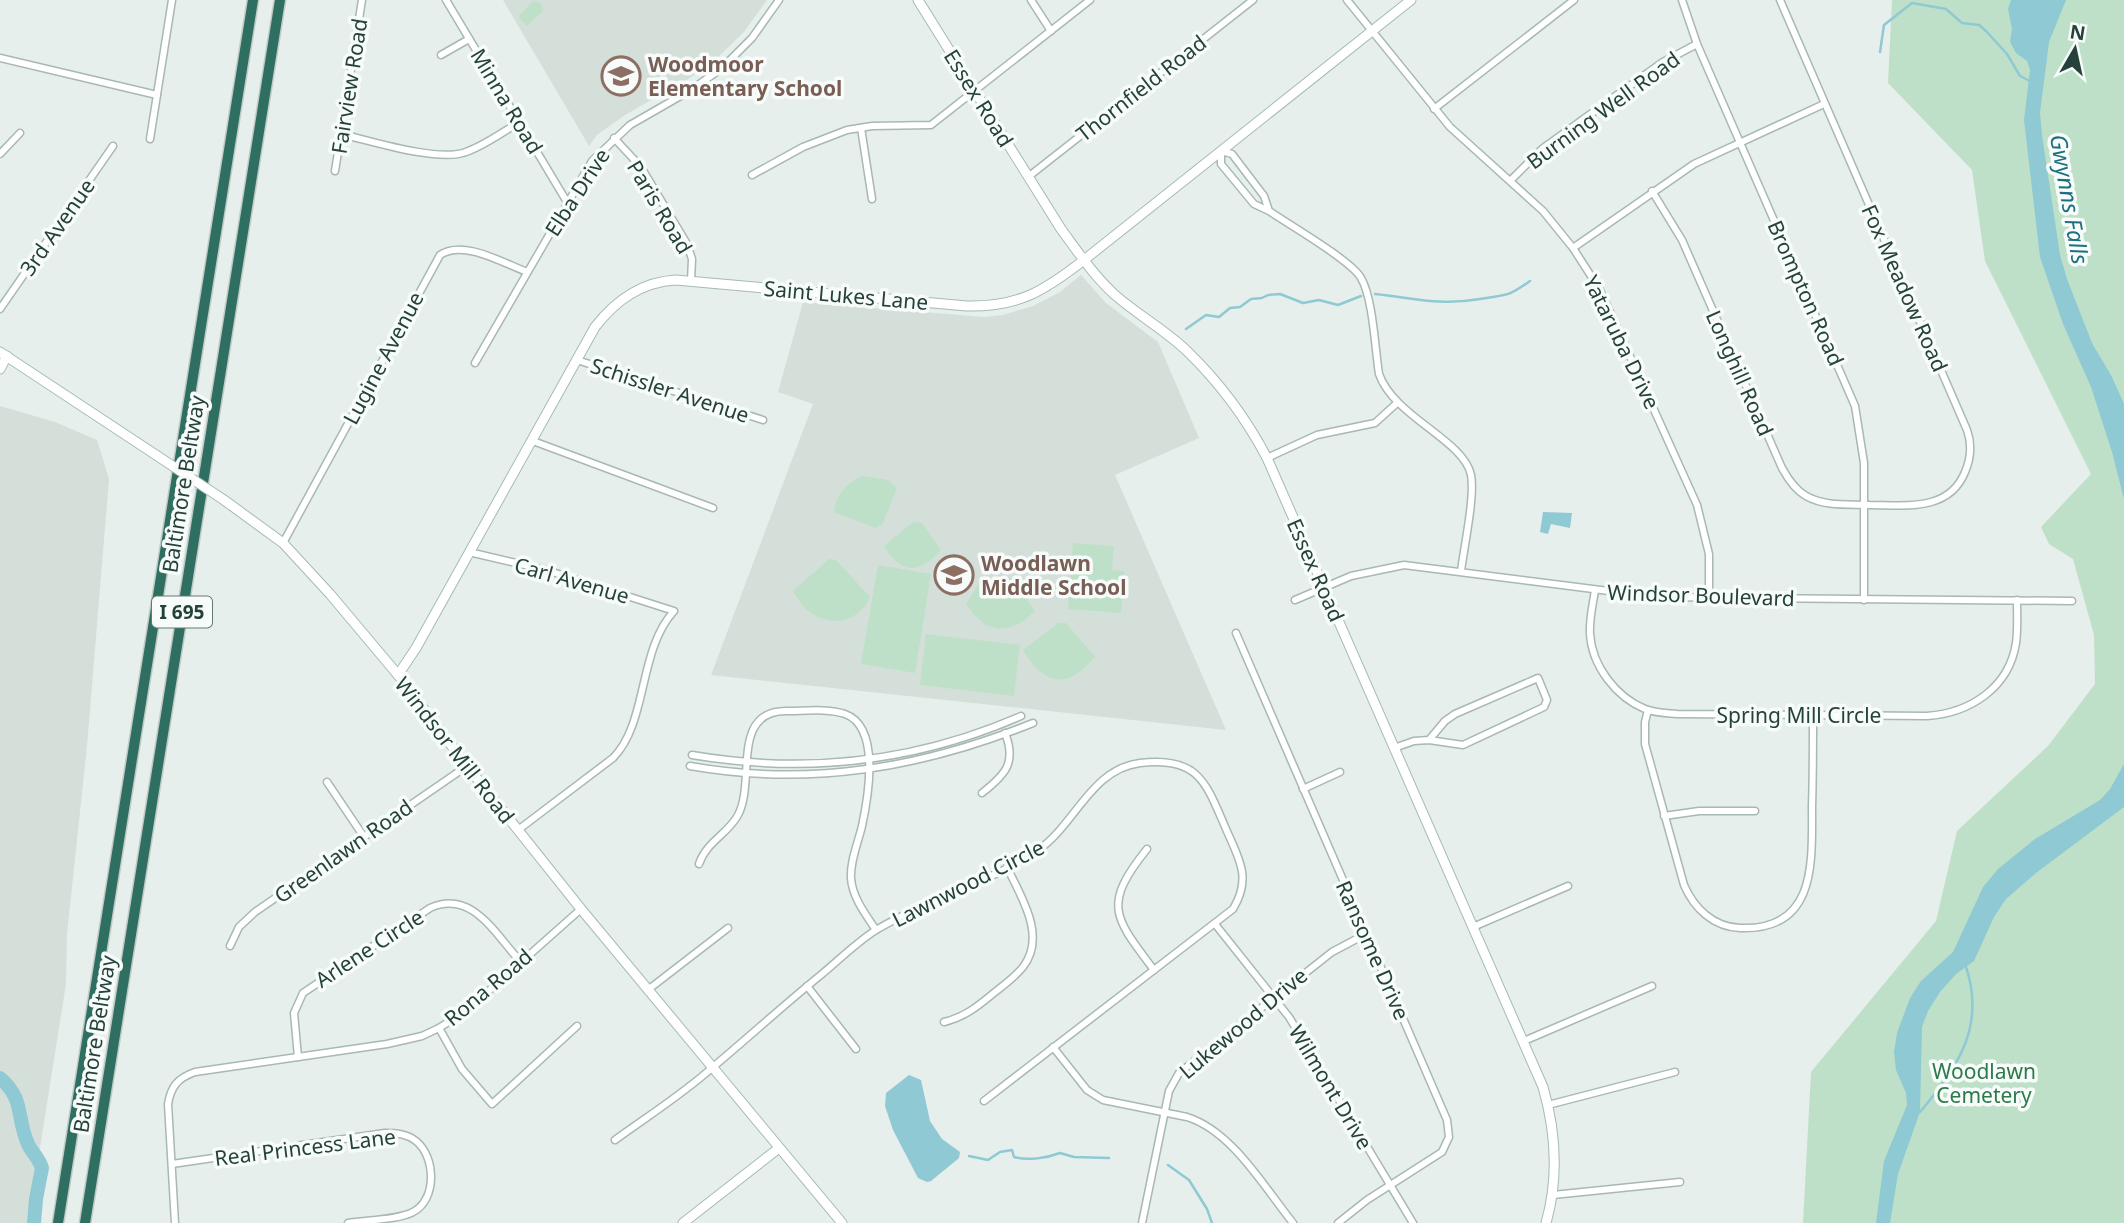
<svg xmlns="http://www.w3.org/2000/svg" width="2124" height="1223" font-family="'Noto Sans',sans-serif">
<rect width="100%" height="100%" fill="#e6efeb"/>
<g fill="#d4dfda">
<polygon points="503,0 767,0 744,32 716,59 687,80 625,115 597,135 589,146"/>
<polygon points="1081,275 1106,303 1158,342 1199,438 1115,475 1226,730 711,675 813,404 778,392 803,302 983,317 1003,315 1033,306 1060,292"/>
<polygon points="0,406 55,422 97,440 109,479 87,746 67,934 66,984 28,1223 0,1223"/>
</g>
<g fill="#bfe0c8">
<polygon points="1892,0 2124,0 2124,1223 1803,1223 1811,1072 1936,921 1957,831 2048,746 2095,684 2094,635 2073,559 2049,544 2041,527 2091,474 1985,261 1972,170 1888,83"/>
<polygon points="534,1 541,3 543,11 527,26 519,18 519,15"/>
<path d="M863 476 888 480 897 488 882 525 875 528 834 512C836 494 846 483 863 476Z"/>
<path d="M913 522 922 523 941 550C919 575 901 574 884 546Z"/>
<polygon points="1073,543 1114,546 1112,570 1124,571 1121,613 1068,609"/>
<path d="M829 559 836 560 870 597C858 624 828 628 806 609 801 605 797 597 793 591Z"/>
<polygon points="878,565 931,574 915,673 861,664"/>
<path d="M1000 575 1014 579 1035 611C1010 636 985 635 966 604L978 585Z"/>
<path d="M1058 623H1066L1095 657C1067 690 1044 686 1023 650Z"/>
<polygon points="926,634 1020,645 1014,696 920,685"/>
</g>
<g fill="#8ec9d4">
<polygon points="2011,0 2066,0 2049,42 2040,113 2042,135 2060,255 2067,279 2092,343 2112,377 2124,404 2124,499 2112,452 2091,387 2063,324 2040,257 2024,120 2030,70 2027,61 2016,53 2010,42 2012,29 2008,9"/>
<polygon points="1543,512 1572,513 1570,528 1551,524 1548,534 1540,532"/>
<polygon points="2124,764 2124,807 2036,873 2006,899 1994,917 1974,961 1956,974 1940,992 1928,1011 1922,1027 1920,1112 1898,1174 1890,1223 1876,1223 1884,1161 1907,1105 1906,1093 1896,1070 1894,1052 1897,1033 1910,998 1921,981 1953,952 1983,887 1998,869 2035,839 2100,800 2110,789"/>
<polygon points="909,1075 921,1080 930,1121 942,1139 960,1152 959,1158 931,1181 927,1182 918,1178 893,1130 885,1106 886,1093"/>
</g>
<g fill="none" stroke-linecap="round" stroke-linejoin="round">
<g stroke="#8ec9d4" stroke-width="2.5">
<polyline points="1880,52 1884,25 1912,3 1946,9 1962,23 1979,25 1986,31 2007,54 2020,76 2030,81"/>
<path d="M1375 294C1415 298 1439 306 1480 299 1507 294 1506 298 1530 281"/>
<polyline points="1186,329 1206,315 1219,317 1230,308 1240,307 1251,299 1262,298 1268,295 1280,294 1303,303 1319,300 1338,305 1361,296"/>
<path d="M1920 1112C1958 1067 1987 1025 1965 964"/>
<path d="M969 1156 988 1160 1000 1152 1012 1150 1014 1157C1028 1161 1047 1158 1060 1153L1074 1157 1109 1158"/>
<polyline points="1168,1165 1189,1180 1207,1209 1212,1223"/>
</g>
<path stroke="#8ec9d4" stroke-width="14" d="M0 1078C25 1099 16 1118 28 1144 32 1153 39 1158 42 1168L36 1199 34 1223"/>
<g stroke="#a8b8b2" stroke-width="9">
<g id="street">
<polyline points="446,0 567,202"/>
<polyline points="1031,0 1051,31"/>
<polyline points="1347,0 1450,127 1543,211 1573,248 1600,290 1697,505 1709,554 1709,598"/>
<polyline points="1682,0 1697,44 1855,406 1864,463 1864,600"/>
<polyline points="441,55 469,39"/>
<polyline points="0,58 157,95"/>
<polyline points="1434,109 1574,0"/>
<polyline points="861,128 872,199"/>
<path d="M341 134C372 141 434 161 463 153 483 147 502 132 520 122"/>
<polyline points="614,138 641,167 687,244 692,259 691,281"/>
<polyline points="150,139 172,0"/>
<polyline points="0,154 20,133"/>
<polyline points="335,171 362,0"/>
<polyline points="752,175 803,147 847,130 872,126 931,125 1090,0"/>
<polyline points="1028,177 1253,0"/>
<polyline points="1511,180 1542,149 1663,62 1697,44"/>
<path d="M1652 191 1682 240 1782 468C1788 479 1795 490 1806 496 1826 507 1849 504 1870 505 1905 505 1949 512 1965 472 1971 458 1972 444 1967 430L1780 0"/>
<path d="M1269 211 1264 196 1232 154 1221 151V164L1254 204 1269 211C1288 224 1352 261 1361 278 1373 298 1375 349 1379 374 1394 417 1464 440 1471 475 1475 497 1464 547 1461 571"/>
<polyline points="1573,248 1694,164 1824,104"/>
<polyline points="0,309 113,146"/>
<polyline points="577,360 763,420"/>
<polyline points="475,363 592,161 630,125 691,90 722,68 752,38 779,0"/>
<polyline points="533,441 713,508"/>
<polyline points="1267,458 1317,435 1375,423 1397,403"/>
<path d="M283 543 440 255C463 239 503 263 527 272"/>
<path d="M469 552 546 570 674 611C638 650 648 723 613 758L518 830"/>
<path d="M1595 590C1593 604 1589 619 1590 634 1592 666 1616 697 1645 709 1655 713 1667 713 1677 714L1927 716C1970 713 2009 688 2016 643 2018 629 2017 615 2017 600"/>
<polyline points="1295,600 1351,576 1404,565 1656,597 2072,601"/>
<polyline points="1236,633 1447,1120 1449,1137 1442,1152 1367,1200 1338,1223"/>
<path d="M1648 710 1645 722V744L1684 885C1694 908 1713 927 1740 928 1817 931 1812 862 1812 807 1813 776 1813 746 1813 716"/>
<polyline points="1394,748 1414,741 1429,740 1445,721 1455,714 1538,678 1547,700 1544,707 1463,745 1429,740"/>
<path d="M692 755C804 774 916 762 1021 716"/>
<path d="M690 766C810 787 921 768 1033 723"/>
<polyline points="327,782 364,837"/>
<polyline points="1303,789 1340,772"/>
<path d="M982 793C1005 775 1017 763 1005 733"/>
<polyline points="1664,816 1699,811 1755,811"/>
<path d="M1147 849C1102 905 1114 917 1154 970"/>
<path d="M699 864C706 842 728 834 738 815 756 782 730 711 786 711 804 711 828 708 845 714 881 727 868 798 862 826 858 843 850 861 851 878 852 897 866 915 876 930"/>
<polyline points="1215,924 1289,1017 1413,1223"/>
<polyline points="1473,927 1568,886"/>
<polyline points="230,946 239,927 255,912 467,766"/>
<polyline points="807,986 856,1049"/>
<polyline points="649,989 728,928"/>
<path d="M944 1022C965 1017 978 1006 995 992 1004 985 1015 977 1023 967 1047 936 1021 897 1007 867"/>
<polyline points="439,1028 462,1069 492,1104 577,1026"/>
<polyline points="1524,1041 1652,986"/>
<path d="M1053 1047 1087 1090 1103 1100 1187 1117C1232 1131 1264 1187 1293 1223"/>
<path d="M298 1057 294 1013 303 993 430 908C472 889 495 934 520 961"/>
<polyline points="1548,1105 1675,1072"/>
<path d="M615 1140C648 1116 683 1094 713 1067 750 1036 785 1004 822 974 840 959 857 942 876 930 927 899 988 884 1038 850 1075 825 1091 769 1140 763 1199 756 1206 783 1226 829 1239 859 1252 878 1233 909L984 1101"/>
<path d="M172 1164 385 1133C397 1133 407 1134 416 1141 436 1157 437 1200 413 1212 398 1220 366 1220 348 1223"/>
<polyline points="1553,1195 1680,1182"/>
<path d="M175 1223 168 1104C171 1086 178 1078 195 1072L387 1044 422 1036 439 1028 466 1011 581 909"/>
<polyline points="1142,1223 1169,1091 1179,1073 1332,952 1366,934"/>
</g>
</g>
<g stroke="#a4bbb3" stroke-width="11">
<g id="secondary">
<path d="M918 0 1061 229C1078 252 1094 276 1115 295 1138 315 1165 330 1187 351 1220 383 1246 418 1267 458L1543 1087C1556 1132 1559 1177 1546 1223"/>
<polyline points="0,352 156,455"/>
<polyline points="0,369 7,356"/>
<polyline points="224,500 283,543 330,594 398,675 467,766 581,909 842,1223"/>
<path d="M398 675 416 648 595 327C616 300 641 282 676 280L967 306C1019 307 1044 291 1084 260L1411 0"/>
<polyline points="683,1223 779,1148"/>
</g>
</g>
<g stroke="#c2cac8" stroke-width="13">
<g id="highway">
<polyline points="58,1223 253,0"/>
<polyline points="85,1223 280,0"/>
</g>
</g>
<use href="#street" stroke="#fff" stroke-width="6"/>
<use href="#secondary" stroke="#fff" stroke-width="9"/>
<use href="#highway" stroke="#2f6f62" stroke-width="10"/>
<g stroke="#a4bbb3" stroke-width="11" stroke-linecap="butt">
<polyline id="secondary-bridge" points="156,455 224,500"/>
</g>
<use href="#secondary-bridge" stroke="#fff" stroke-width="9"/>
</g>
<defs>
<g id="school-ring" transform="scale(2.0125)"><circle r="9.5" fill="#f7fbf9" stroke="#8d6e63" stroke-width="1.5"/><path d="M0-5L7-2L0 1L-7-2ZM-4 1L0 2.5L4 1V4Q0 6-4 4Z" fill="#8d6e63"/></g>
</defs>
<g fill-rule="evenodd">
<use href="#school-ring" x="621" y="76"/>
<use href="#school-ring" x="954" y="575"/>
</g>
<g text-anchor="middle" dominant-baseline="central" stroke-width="7" stroke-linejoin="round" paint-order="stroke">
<rect fill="#f7fbf9" stroke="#637a73" stroke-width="2" x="152" y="596.5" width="60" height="31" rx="5"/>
<g font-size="19" font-weight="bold" fill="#24423a">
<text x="182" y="612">I 695</text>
</g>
<g font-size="21" font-weight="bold" fill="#785e54" stroke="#f7fbf9" text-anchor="start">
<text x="648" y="64">Woodmoor<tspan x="648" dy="24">Elementary School</tspan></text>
<text x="981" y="563">Woodlawn<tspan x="981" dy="24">Middle School</tspan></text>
</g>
<g font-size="21" fill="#24423a" stroke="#f7fbf9">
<text transform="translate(349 86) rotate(-81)">Fairview Road</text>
<text transform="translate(1141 88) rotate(-38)">Thornfield Road</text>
<text transform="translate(979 98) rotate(58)">Essex Road</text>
<text transform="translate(507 101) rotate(59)">Minna Road</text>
<text transform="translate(1603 110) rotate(-36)">Burning Well Road</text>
<text transform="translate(577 192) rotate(-57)">Elba Drive</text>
<text transform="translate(660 207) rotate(59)">Paris Road</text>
<text transform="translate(57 227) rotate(-55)">3rd Avenue</text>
<text transform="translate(1905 288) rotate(66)">Fox Meadow Road</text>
<text transform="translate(1806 293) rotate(66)">Brompton Road</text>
<text transform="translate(846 295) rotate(5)">Saint Lukes Lane</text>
<text transform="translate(1622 342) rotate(64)">Yataruba Drive</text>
<text transform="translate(383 358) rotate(-62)">Lugine Avenue</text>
<text transform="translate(1740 373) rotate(66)">Longhill Road</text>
<text transform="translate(670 390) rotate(18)">Schissler Avenue</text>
<text transform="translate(183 484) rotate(-81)">Baltimore Beltway</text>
<text transform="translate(1316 570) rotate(66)">Essex Road</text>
<text transform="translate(572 580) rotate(16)">Carl Avenue</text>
<text transform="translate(1701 595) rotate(2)">Windsor Boulevard</text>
<text x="1799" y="715">Spring Mill Circle</text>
<text transform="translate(455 750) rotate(52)">Windsor Mill Road</text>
<text transform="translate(343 851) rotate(-35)">Greenlawn Road</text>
<text transform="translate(968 883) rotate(-27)">Lawnwood Circle</text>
<text transform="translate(369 948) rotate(-33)">Arlene Circle</text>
<text transform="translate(1373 950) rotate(66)">Ransome Drive</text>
<text transform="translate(488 987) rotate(-40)">Rona Road</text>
<text transform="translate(1243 1023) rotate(-40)">Lukewood Drive</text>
<text transform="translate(94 1044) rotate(-81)">Baltimore Beltway</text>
<text transform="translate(1331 1087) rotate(59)">Wilmont Drive</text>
<text transform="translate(305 1147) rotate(-7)">Real Princess Lane</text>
</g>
<g font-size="21" fill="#2d7a4b" stroke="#f7fbf9">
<text x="1984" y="1071">Woodlawn<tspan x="1984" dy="24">Cemetery</tspan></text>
</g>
<g font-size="23" font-style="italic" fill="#1c6f80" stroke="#f7fbf9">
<text transform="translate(2070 199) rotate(80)">Gwynns Falls</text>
</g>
</g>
<g transform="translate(2075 49) rotate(9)" stroke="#f7fbf9" stroke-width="5" paint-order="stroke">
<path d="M0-5L12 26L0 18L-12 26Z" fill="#24423a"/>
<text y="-10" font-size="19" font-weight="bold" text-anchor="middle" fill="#24423a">N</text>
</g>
</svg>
